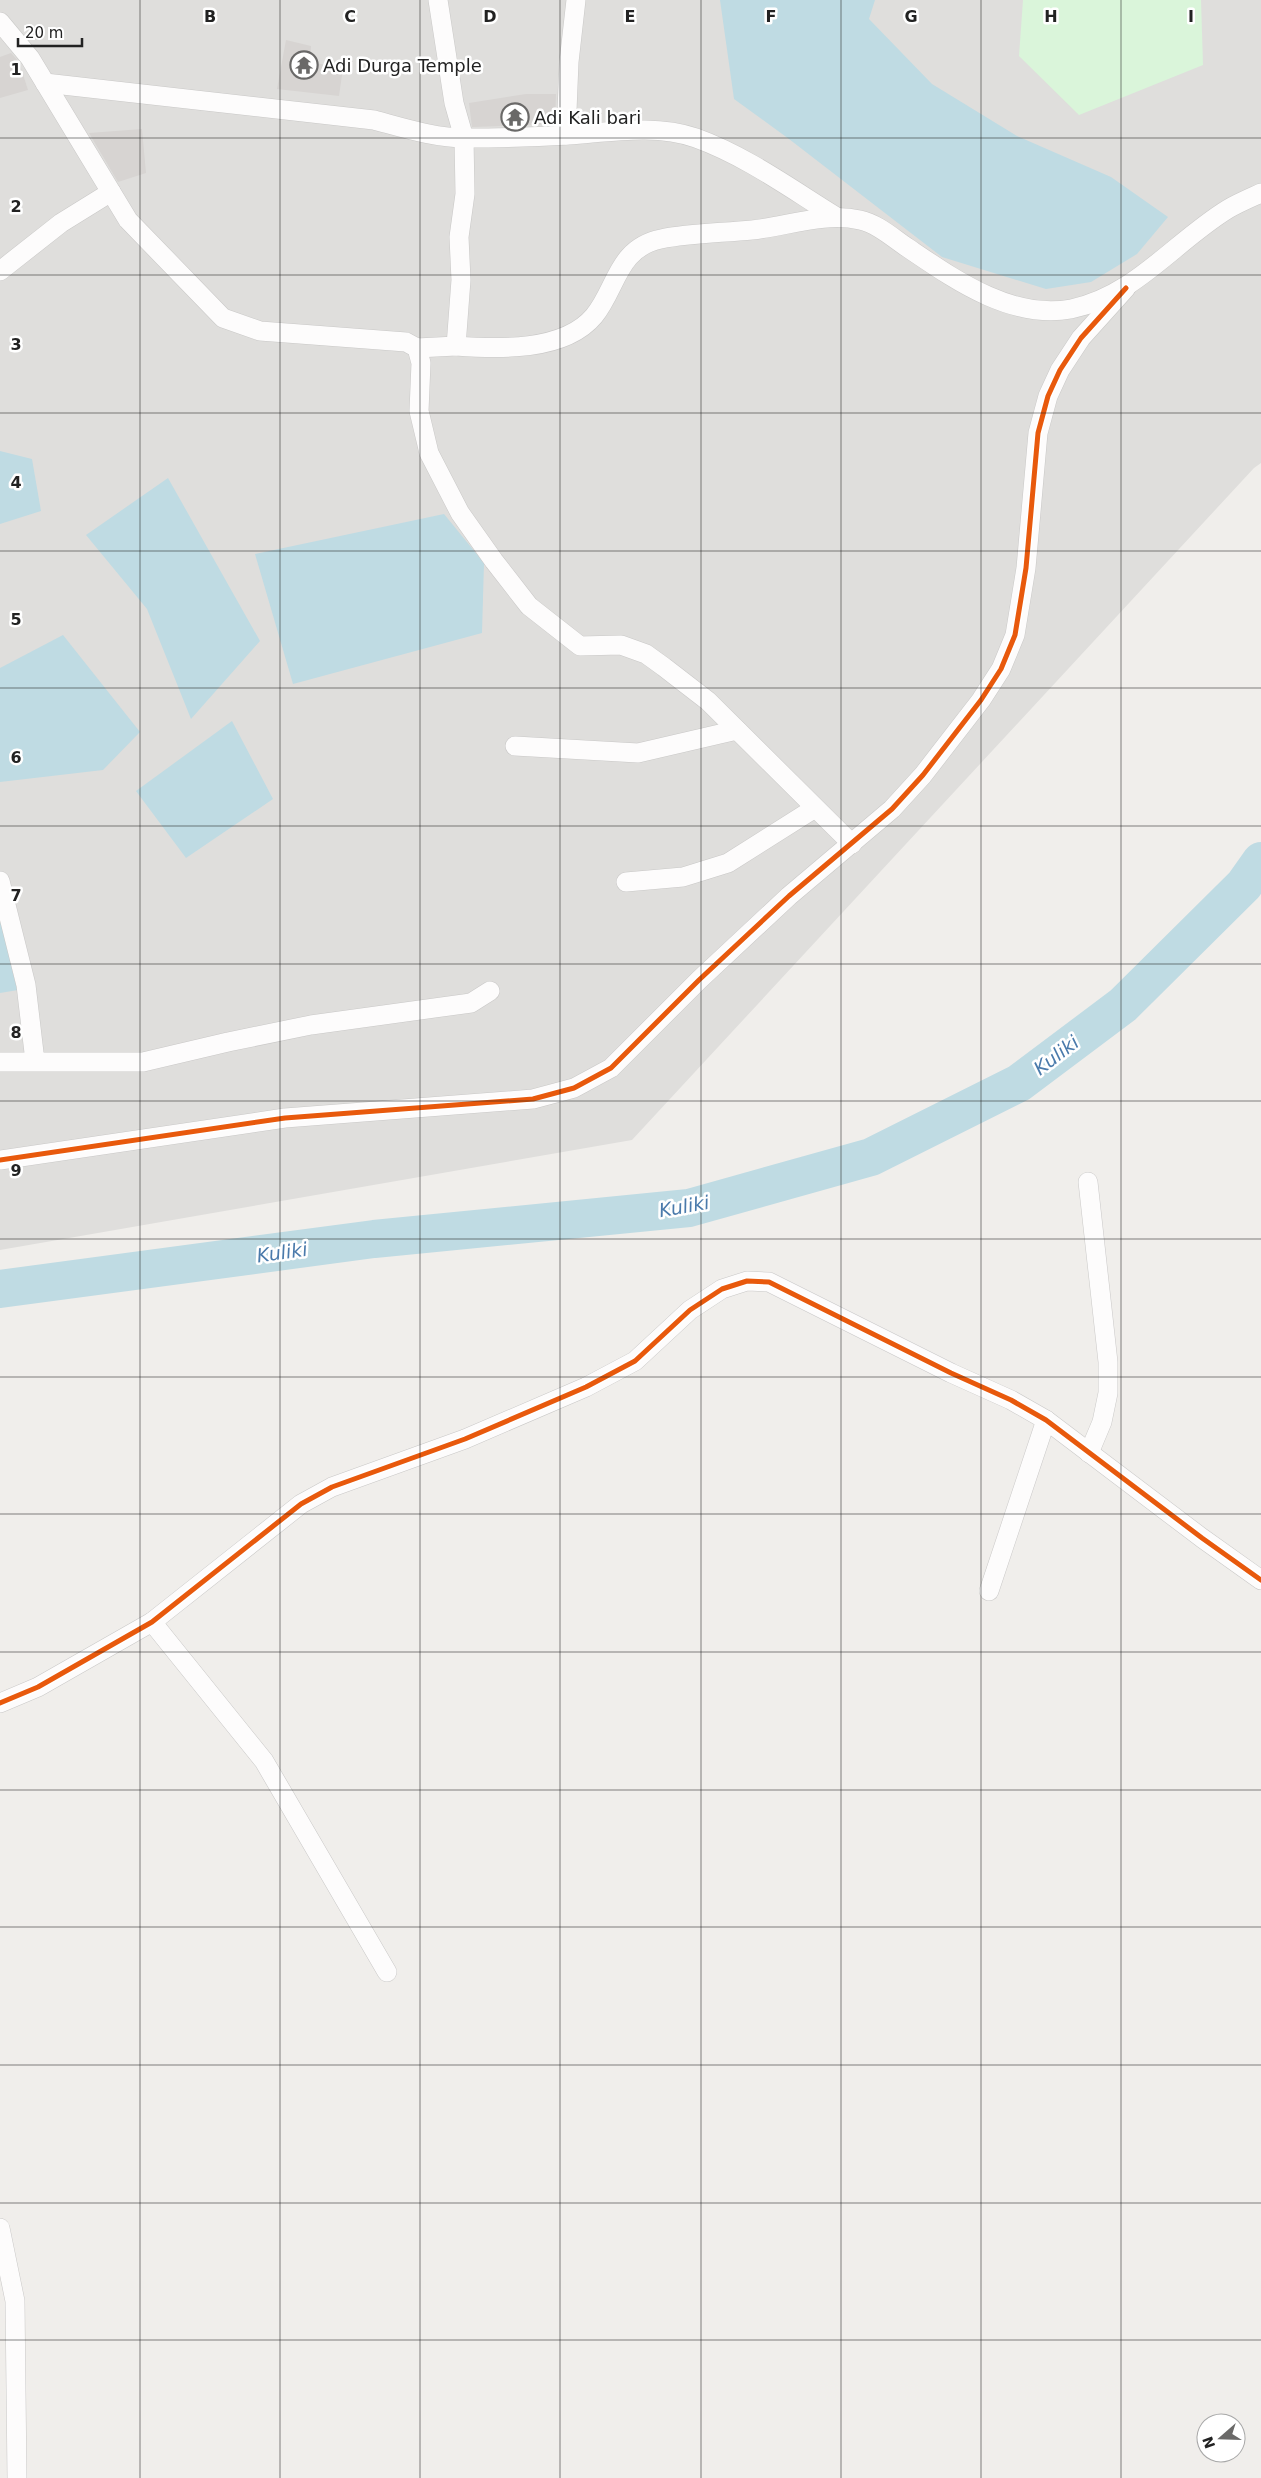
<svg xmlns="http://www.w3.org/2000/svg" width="1261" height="2478" font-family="'DejaVu Sans',sans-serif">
<rect width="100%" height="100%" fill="#f0eeeb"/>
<polygon fill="#dfdedc" points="0,0 1261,0 1261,463 1254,468 632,1140 0,1250"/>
<polygon fill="#daf5da" points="1023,0 1201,0 1203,65 1079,115 1019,56"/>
<g fill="#bfdbe3">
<polygon points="720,0 875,0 869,19 932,84 1017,136 1111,177 1168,217 1137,254 1091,282 1046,289 942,257 789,139 734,99"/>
<polygon points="0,451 32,459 41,511 0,524"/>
<polygon points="168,478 260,641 191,719 147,609 86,535"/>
<polygon points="444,514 484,563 482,633 293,684 255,554"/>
<polygon points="63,635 140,732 103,770 0,782 0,668"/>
<polygon points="232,721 273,799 186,858 136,791"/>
<polygon points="0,898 24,989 0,993"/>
</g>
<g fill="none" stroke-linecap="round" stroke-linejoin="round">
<polyline stroke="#bfdbe3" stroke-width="38" points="0,1289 374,1239 689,1208 871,1157 1019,1083 1123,1005 1244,885 1261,861"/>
</g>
<g fill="#d7d4d2">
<polygon points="286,40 311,46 310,62 343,68 339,96 277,89"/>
<polygon points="11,53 19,62 28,90 0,98 0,57"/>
<polygon points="526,94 556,94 555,124 472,127 469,103"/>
<polygon points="142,129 146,173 118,182 89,133"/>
</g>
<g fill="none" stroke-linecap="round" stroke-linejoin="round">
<g stroke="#c9c8c7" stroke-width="20">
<g id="minor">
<polyline points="0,22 30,58 128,220 223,318 260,331 406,342 417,348 421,363 419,411 429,453 460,513 494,561 529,606 580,646 621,645 646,654 664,667 708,701 852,844"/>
<path d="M45 83 374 120C404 128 435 138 466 138 500 138 535 137 569 135 611 132 656 124 696 138 746 156 791 189 835 216"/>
<polyline points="566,135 569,62 576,0"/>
<polyline points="0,271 61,223 111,192"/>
<path d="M456 346C497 349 564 352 594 316 617 288 617 248 661 239 690 233 722 233 752 230 788 226 825 212 860 220 878 224 893 238 908 248 954 279 1011 320 1071 309 1135 296 1174 242 1228 209 1238 203 1250 198 1261 193"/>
<polyline points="417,348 456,346 461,280 459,237 465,194 464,138 454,103 438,0"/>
<polyline points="515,746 638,753 737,730"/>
<polyline points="0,881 26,985 35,1061"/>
<polyline points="626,882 683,877 728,863 815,808"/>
<polyline points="0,1062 143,1062 228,1042 311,1025 471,1003 490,991"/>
<polyline points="0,1160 285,1118 533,1099 574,1088 611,1068 699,980 789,896 892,809 923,775 981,700 1001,669 1015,635 1026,568 1038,433 1048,396 1060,370 1081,338 1126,288"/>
<polyline points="1088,1182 1108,1362 1108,1393 1102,1422 1089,1453"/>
<polyline points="989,1591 1046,1420"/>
<polyline points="152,1622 264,1761 387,1972"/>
<polyline points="0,1703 38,1687 152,1622 301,1504 332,1487 465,1439 586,1387 635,1361 690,1310 722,1289 747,1281 769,1282 951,1373 1011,1400 1046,1420 1202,1538 1261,1580"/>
<polyline points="0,2228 15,2301 17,2478"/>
</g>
</g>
<use href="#minor" stroke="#fdfcfc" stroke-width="19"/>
<g stroke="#fff" stroke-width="8">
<g id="cycleway">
<polyline points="0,1160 285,1118 533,1099 574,1088 611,1068 699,980 789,896 892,809 923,775 981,700 1001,669 1015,635 1026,568 1038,433 1048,396 1060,370 1081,338 1126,288"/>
<polyline points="0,1703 38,1687 152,1622 301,1504 332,1487 465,1439 586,1387 635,1361 690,1310 722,1289 747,1281 769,1282 951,1373 1011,1400 1046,1420 1202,1538 1261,1580"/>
</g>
</g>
<use href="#cycleway" stroke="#e8590c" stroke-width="5"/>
</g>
<path fill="none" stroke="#222" stroke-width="1" stroke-opacity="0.55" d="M140 0V2478M280 0V2478M420 0V2478M560 0V2478M701 0V2478M841 0V2478M981 0V2478M1121 0V2478M0 138H1261M0 275H1261M0 413H1261M0 551H1261M0 688H1261M0 826H1261M0 964H1261M0 1101H1261M0 1239H1261M0 1377H1261M0 1514H1261M0 1652H1261M0 1790H1261M0 1927H1261M0 2065H1261M0 2203H1261M0 2340H1261"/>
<defs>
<g id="temple-ring" transform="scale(1.4375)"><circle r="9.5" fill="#fff" stroke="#6a6968" stroke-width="1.5"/><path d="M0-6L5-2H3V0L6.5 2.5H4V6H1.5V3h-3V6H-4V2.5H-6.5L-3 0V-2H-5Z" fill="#6a6968"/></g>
</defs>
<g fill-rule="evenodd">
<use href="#temple-ring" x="304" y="65"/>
<use href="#temple-ring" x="515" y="117"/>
</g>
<g text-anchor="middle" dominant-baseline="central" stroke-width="5" stroke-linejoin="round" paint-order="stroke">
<g font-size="18" fill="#222" stroke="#fff" text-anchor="start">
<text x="323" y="65">Adi Durga Temple</text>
<text x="534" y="117">Adi Kali bari</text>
</g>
<g font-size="19" font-style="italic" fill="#4a7aab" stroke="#fff">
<text transform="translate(1056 1055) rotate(-37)">Kuliki</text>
<text transform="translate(684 1206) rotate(-10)">Kuliki</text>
<text transform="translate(282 1252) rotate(-8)">Kuliki</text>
</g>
</g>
<g font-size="16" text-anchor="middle" font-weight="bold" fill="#222" stroke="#fff" stroke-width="5" stroke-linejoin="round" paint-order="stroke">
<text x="210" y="22">B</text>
<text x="350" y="22">C</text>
<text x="490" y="22">D</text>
<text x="630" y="22">E</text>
<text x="771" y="22">F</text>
<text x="911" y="22">G</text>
<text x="1051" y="22">H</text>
<text x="1191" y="22">I</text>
<text x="16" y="75">1</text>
<text x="16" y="212">2</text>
<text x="16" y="350">3</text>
<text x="16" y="488">4</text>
<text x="16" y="625">5</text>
<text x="16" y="763">6</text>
<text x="16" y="901">7</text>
<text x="16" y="1038">8</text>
<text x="16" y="1176">9</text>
</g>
<g transform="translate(1221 2438) rotate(250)"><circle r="24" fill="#ffffff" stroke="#a7a7a7"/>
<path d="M0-4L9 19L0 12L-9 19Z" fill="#6a6968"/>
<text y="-8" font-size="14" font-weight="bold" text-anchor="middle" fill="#222222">N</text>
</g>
<path d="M18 38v8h64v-8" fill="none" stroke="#222222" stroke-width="2.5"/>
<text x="25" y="38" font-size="15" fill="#222222" stroke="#ffffff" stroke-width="4" paint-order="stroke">20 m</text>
</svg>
